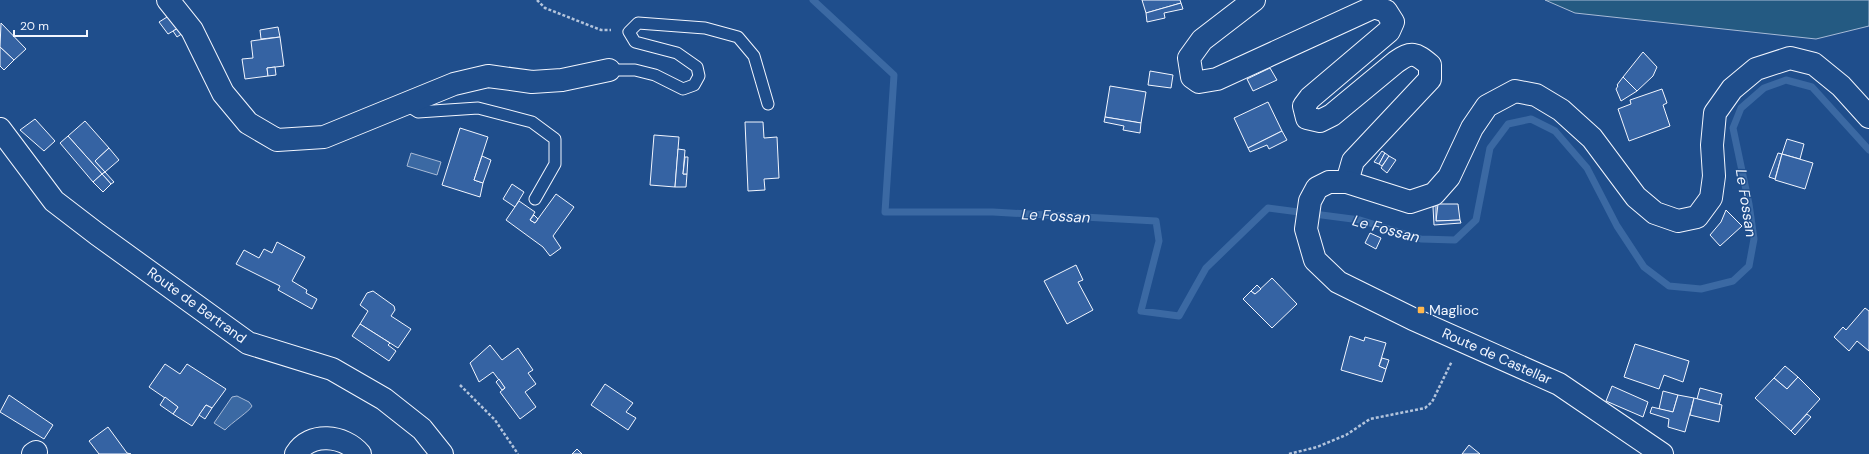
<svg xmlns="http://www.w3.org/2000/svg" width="1869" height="454" font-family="'DM Sans',sans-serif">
<rect width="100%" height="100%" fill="#1f4e8c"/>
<polygon fill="#245a82" stroke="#a8bbd7" points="1545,0 1869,0 1869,26 1816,39 1575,13"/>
<g fill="#3b69a3" stroke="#a8bbd7">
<polygon points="411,153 441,162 437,175 407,166"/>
<path d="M237 396 249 402 252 406C250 411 231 423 225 430L214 423 232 397Z"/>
</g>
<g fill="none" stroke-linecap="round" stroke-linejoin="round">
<polyline stroke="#3b69a3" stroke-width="7" points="813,0 894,75 885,212 993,212 1156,221 1159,241 1141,311 1179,316 1206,268 1268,208 1360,220 1421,239 1455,240 1476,220 1490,148 1508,124 1531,119 1555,131 1587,168 1617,226 1644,267 1669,286 1701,289 1733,281 1749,266 1754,239 1749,204 1733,128 1741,108 1764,88 1786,80 1812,87 1869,150"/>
</g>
<g fill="#3563a3" stroke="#f2f6ff">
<polygon points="1142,0 1180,0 1181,3 1146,13"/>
<polygon points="1181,3 1183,9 1164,13 1165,18 1147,22 1146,13"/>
<polygon points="172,14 180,27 168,34 159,22"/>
<polygon points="1,23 26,49 14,60 0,47"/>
<polygon points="180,27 183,33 177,37 173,31"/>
<polygon points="278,27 280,37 261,39 260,30"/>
<polygon points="280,37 284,66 267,68 268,76 245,79 242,59 253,58 251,41"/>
<polygon points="0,47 14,60 4,70 0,66"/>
<polygon points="1643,52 1657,67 1653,76 1637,91 1623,77"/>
<polygon points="275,67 276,75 268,76 267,68"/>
<polygon points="1270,68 1277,80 1253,91 1247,79"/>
<polygon points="1150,71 1173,75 1171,88 1148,85"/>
<polygon points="1623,77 1637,91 1621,101 1616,89 1618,86 1617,85"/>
<polygon points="1110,86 1146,92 1141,123 1105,117"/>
<polygon points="1662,89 1667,103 1663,105 1670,126 1629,141 1618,109 1631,104 1630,100"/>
<polygon points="1268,102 1282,131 1248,148 1234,118"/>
<polygon points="1105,117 1141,123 1140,133 1123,130 1124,126 1104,122"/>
<polygon points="35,119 55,141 44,151 20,130"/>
<polygon points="85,121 109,148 95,161 105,172 102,174 68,136"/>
<polygon points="745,122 763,122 764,138 777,137 779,178 764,179 765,190 748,191"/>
<polygon points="460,128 488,137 474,180 483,183 480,197 442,185"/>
<polygon points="1282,131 1287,140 1269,149 1267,145 1250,152 1248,148"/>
<polygon points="654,135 679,137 675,187 650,185"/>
<polygon points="68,136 102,174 93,182 60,143"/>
<polygon points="1787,139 1804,144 1800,159 1782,154"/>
<polygon points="109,148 119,160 105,172 95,161"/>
<polygon points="678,149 685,150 683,174 687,174 686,187 675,187"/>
<polygon points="1382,151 1385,153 1379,164 1374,162"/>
<polygon points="1385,153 1389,156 1382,166 1379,164"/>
<polygon points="1778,153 1782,154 1775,179 1769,177"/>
<polygon points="1782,154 1813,163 1805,189 1775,180"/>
<polygon points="482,156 491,160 483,183 474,180"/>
<polygon points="1389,156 1396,160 1387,173 1381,168"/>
<polygon points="685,157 688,157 687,174 683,174"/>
<polygon points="105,172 114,182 111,184 102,174"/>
<polygon points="102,174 111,184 103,192 93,182"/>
<polygon points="512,184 524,192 515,207 503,199"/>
<polygon points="556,194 574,207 553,236 561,248 550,256 543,247 506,220 519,201 535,212 530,220 535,223"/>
<polygon points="1438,204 1458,204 1460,220 1436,221"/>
<polygon points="1436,205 1436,221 1460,220 1461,223 1434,225 1433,207"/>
<polygon points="1726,210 1742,226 1720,246 1710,235 1721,222"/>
<polygon points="534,215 538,219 535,223 530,220"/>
<polygon points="1370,233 1381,238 1376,249 1365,243"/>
<polygon points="277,242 305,257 292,281 307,290 306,293 317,299 312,309 278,290 280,286 236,264 244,250 259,258 264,249 272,253"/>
<polygon points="1076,265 1083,280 1078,282 1093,310 1067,324 1044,281"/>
<polygon points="1272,278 1297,304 1272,328 1243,299 1251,291 1255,294"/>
<polygon points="1257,285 1261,289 1255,294 1251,291"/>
<polygon points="373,291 394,306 395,310 391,316 411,329 398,348 360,324 368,311 360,305 367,293"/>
<polygon points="1865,308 1869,311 1869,351 1857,341 1849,351 1834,337 1843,327 1846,330"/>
<polygon points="360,324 390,343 388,345 396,351 389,361 352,336"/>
<polygon points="1350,336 1364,341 1365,337 1386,343 1379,366 1386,369 1382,382 1341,370"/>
<polygon points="1635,344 1689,361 1683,382 1664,375 1659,389 1624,377"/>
<polygon points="490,345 502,360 518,348 533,370 528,373 536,384 525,392 536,407 520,419 500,392 505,388 493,372 479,382 470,363"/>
<polygon points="1382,358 1389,360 1386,369 1379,366"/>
<polygon points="165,364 180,374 187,364 226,389 212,408 206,405 192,426 173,414 178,407 149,387"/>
<polygon points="1785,366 1798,377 1787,389 1774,378"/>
<polygon points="1798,377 1820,399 1791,431 1755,398 1774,378 1787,389"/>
<polygon points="499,379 505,388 502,390 496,382"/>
<polygon points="605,384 633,403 626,412 636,418 628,430 591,405"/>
<polygon points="1612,386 1648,402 1643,417 1606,401"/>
<polygon points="1700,388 1722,394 1719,405 1697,399"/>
<polygon points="1663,391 1678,395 1673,412 1659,409"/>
<polygon points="9,395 53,425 44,439 0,412"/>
<polygon points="1678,395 1694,398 1685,432 1668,427 1669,419 1650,413 1652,407 1673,412"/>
<polygon points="165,397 178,407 173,414 160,405"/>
<polygon points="1694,398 1722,405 1719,422 1690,415"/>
<polygon points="206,405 212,408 205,419 199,415"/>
<polygon points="1807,414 1811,417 1795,435 1791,431"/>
<polygon points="108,427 127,453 131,454 99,454 89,441"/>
<polygon points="1469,445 1480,454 1462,454"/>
<polygon points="577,449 582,454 572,454"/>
</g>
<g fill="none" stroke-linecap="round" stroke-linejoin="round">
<g stroke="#f2f6ff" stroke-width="13">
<g id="lane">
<polyline points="609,70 635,70 655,75 683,89 694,85 699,76 697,67 677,53 635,42 629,32 638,23 705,28 738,37 754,56 768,104"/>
<polyline points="405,104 418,112 478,108 532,122 555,139 555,164 535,199"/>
</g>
</g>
<g stroke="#f2f6ff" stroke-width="24">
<g id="street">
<polyline points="168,0 192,30 223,93 248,123 277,140 324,137 454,84 488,76 532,82 562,80 609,70"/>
<path d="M1254 0 1202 40 1189 58 1192 77 1199 82 1217 79 1374 7 1386 11 1393 22 1389 31 1310 98 1304 106 1307 118 1320 121 1332 115 1396 62C1412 51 1415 53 1430 65V79L1353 161 1347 182"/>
<polyline points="0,129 54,201 97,234 248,343 332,369 384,399 422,429 442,454"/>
<polyline points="33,454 36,452"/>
</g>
</g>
<g stroke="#f2f6ff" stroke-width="24">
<g id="secondary">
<path d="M296 454C310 431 344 435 360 454"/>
<polyline points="1662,454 1559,384 1413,319 1338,282 1315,260 1306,229 1310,201 1317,188 1329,182 1347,182 1410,202 1434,194 1449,177 1472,128 1487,106 1515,91 1536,95 1561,110 1592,138 1636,197 1655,213 1678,221 1697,217 1711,198 1714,176 1712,145 1715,113 1732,89 1756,69 1790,58 1814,64 1841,86 1869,117"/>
</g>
</g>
<g stroke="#b3c4dc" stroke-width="2.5" stroke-dasharray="3 2" stroke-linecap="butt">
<polyline points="537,0 545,8 601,30 611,30"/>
<polyline points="460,385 495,420 518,454"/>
<polyline points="1289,454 1317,447 1346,435 1370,419 1425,408 1432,402 1452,361"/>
</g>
<use href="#lane" stroke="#1f4e8c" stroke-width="11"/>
<use href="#street" stroke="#1f4e8c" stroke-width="22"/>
<use href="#secondary" stroke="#1f4e8c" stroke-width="22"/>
</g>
<rect fill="#ffb74d" stroke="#1f4e8c" stroke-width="1.5" x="1417" y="306" width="8" height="8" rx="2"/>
<g text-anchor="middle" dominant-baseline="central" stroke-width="3" stroke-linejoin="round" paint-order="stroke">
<g font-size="14" fill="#f2f6ff" stroke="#1f4e8c">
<text transform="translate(197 305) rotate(36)">Route de Bertrand</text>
<text transform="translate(1497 356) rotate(24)">Route de Castellar</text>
</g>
<g font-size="14" fill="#f2f6ff" stroke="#1f4e8c" text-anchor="start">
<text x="1429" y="310">Maglioc</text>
</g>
<g font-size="15" font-style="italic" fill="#f2f6ff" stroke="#1f4e8c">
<text transform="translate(1746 203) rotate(81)">Le Fossan</text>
<text transform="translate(1056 216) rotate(3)">Le Fossan</text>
<text transform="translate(1386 229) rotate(15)">Le Fossan</text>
</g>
</g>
<path d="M14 30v6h73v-6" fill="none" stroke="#f2f6ff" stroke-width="2"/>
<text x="20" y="30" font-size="12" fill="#f2f6ff" stroke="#1f4e8c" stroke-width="3" paint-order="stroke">20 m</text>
</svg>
